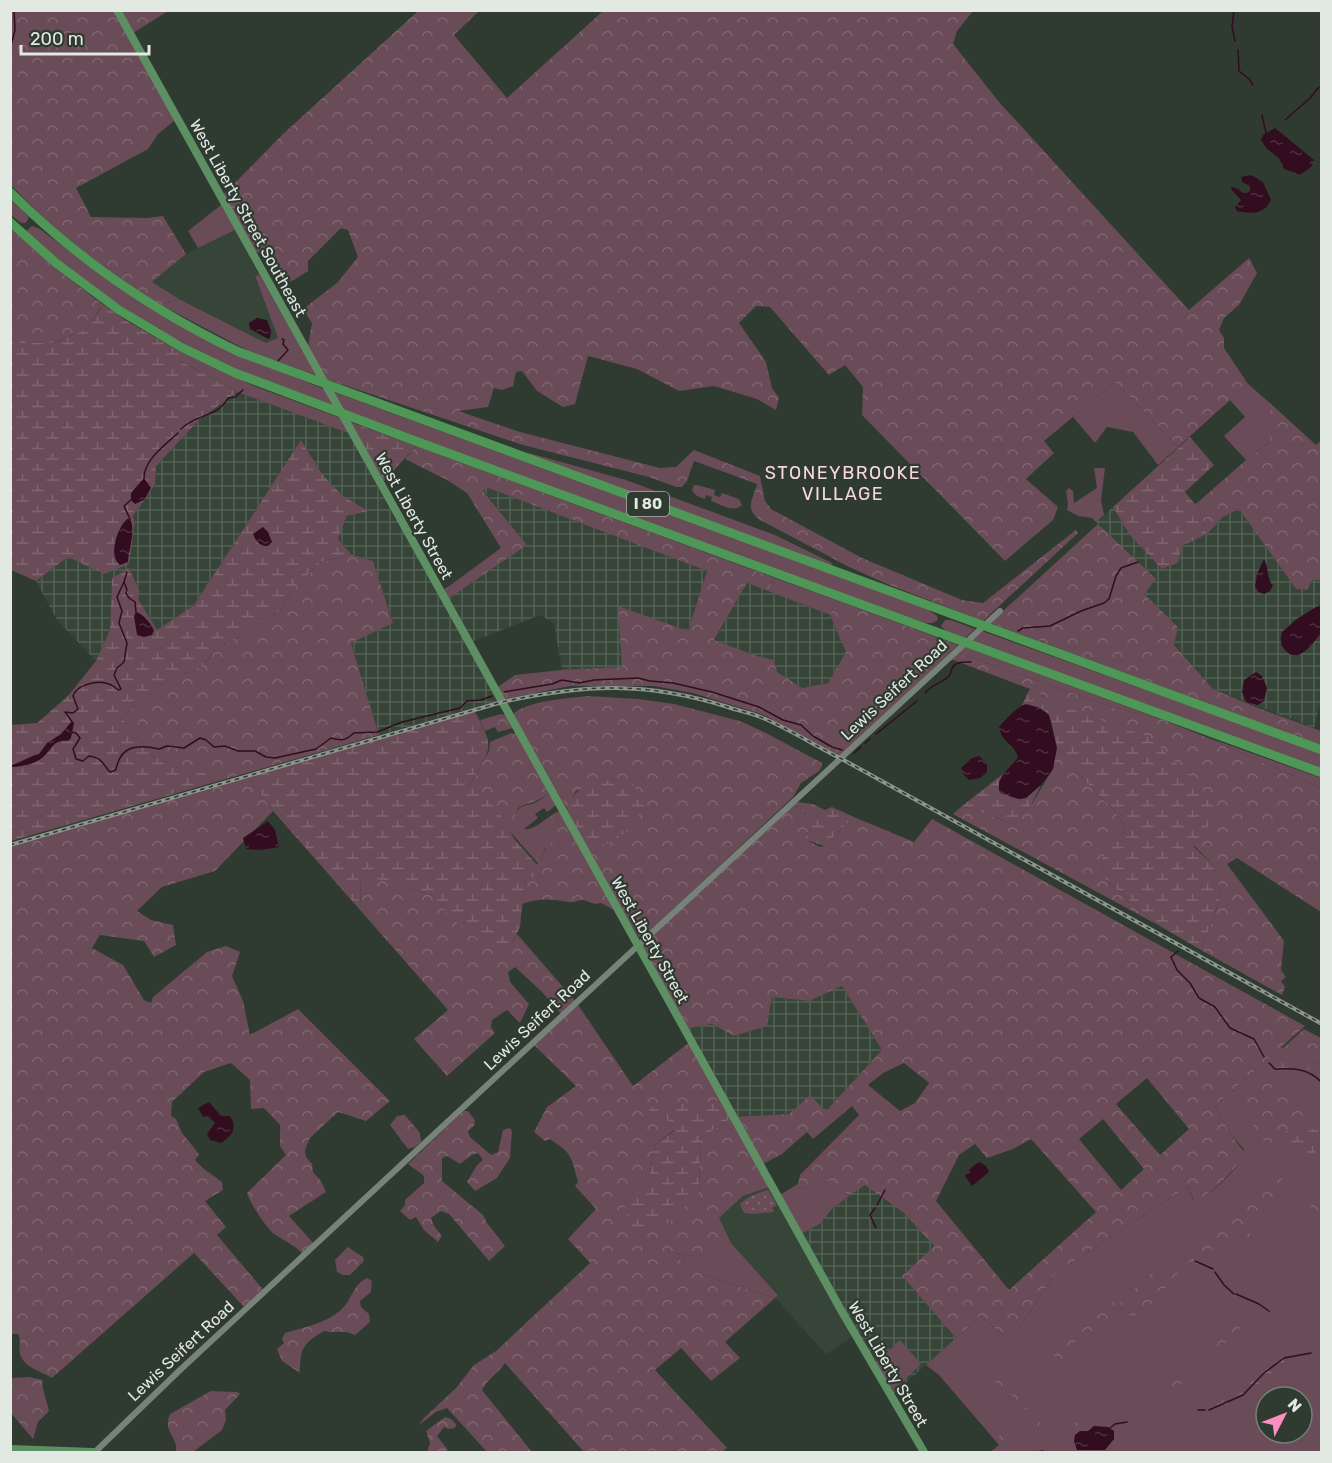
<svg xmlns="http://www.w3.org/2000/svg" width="1332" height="1463" font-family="Rubik,sans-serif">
<defs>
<pattern id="industrial-grid" width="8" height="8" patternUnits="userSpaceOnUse" patternTransform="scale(1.5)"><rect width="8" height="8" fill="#364537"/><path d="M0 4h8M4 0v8" fill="none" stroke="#536054"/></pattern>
<pattern id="forest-crowns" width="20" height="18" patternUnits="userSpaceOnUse" patternTransform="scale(1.5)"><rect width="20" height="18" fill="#6a4b58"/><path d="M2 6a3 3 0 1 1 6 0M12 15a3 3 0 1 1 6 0" fill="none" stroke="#7f6570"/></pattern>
<pattern id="wetland-marsh" width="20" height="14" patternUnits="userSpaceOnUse" patternTransform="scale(1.5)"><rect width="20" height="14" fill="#6a4b58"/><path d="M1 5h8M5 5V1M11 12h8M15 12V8" fill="none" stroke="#7f6570"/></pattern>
<pattern id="park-dots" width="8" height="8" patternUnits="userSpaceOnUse" patternTransform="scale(1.5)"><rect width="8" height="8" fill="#6a4b58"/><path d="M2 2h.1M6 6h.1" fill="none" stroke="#7f6570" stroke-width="1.8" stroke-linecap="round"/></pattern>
<pattern id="water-ripples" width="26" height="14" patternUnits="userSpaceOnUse" patternTransform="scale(1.5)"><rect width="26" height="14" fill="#320d20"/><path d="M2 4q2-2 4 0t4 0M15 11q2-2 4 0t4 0" fill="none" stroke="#4f3040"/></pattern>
</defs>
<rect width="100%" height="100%" fill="#2f3a30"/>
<g fill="#364537">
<polygon points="235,230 259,275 255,277 278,338 266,343 179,299 152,282 186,254"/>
<polygon points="772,1186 855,1335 826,1354 775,1298 778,1294 731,1243 719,1218 743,1196"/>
</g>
<g fill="url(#industrial-grid)">
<polygon points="237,392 348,433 396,520 401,522 445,600 527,545 483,490 488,488 707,571 688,631 622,668 562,670 554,623 540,615 469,643 501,700 379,735 351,642 393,622 373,561 351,554 338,539 347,516 367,511 343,496 322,474 301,440 194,605 157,630 138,599 140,591 129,568 112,578 110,630 96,661 57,620 36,581 68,557 104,574 133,539 135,523 133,516 155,485 156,466 200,419"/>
<polygon points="1113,507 1129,534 1182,546 1207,534 1223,517 1239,509 1296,589 1312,580 1321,580 1321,700 1314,728 1213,689 1174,645 1178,627 1144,594 1156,579 1096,522"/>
<polygon points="747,582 830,615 846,652 828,683 802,688 777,672 774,660 754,655 714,641"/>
<polygon points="842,986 882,1050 826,1111 733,1117 684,1029 712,1024 734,1036 766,1026 772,997 809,1001"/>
<polygon points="864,1184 904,1213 934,1246 902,1276 956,1338 890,1397 799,1235 820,1224 831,1210"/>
</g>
<g fill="#6a4b58" fill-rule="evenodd">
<polygon points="10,198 29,217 26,223 21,223 11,215"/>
<polygon points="221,205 235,230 198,248 188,231"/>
<polygon points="32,226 40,229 108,280 228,350 324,389 334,408 242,373 160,331 86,284 26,231"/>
<polygon points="258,272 316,375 252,353 161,305 179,299 266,343 278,338 255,276 259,275"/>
<polygon points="179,351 254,386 340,418 348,433 237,392 179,360"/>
<polygon points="1115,382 1178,447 1158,465 1133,432 1107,427 1095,443 1073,417"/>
<polygon points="1248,384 1270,403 1270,442 1246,460 1224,436 1245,417 1230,400"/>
<polygon points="334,392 927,609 937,616 938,620 933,623 926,623 850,597 345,413"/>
<polygon points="529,453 626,480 775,535 832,563 831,566 529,455"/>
<polygon points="1094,468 1105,468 1101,500 1104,515 1096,522 1092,518 1078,516 1067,510 1068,503 1066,491 1069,488 1073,491 1074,503 1097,488"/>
<path d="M694 485H697L715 490 714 495 720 497 722 493 739 499 742 505C734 513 721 505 711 501L712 497 706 495 705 499C699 497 695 496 692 490Z"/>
<polygon points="775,578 836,600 830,615 768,591"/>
<polygon points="945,620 951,620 975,629 964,639 947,632 941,626"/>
<polygon points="982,631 1321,753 1321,770 970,641"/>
<polygon points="965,647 1161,719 1115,708 958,653"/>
<polygon points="1201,735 1321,778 1321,788"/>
<path d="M549 793 556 805 547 812 544 808 535 814 538 818 524 829C536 831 547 815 560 811L563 817H558L557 832 561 845 559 847 551 843 545 849 542 857 534 859 513 835 520 828 514 818C518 804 525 807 536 802 541 800 545 796 549 793Z"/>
<polygon points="623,912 633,916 640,923 654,927 643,936 639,937"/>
<path d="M1281 1047 1321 1065V1452H990L999 1445 939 1375 926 1365 980 1316 1010 1341 1055 1274 1188 1186 1193 1200C1208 1197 1227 1179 1236 1167 1240 1163 1241 1155 1244 1149L1231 1135 1215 1106ZM1266 1397H1302V1433H1266Z"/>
<polygon points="832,1179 849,1196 831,1210 820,1224 799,1235 778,1196 798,1184 798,1189"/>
<path d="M731 1243 778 1295 775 1298 705 1276 664 1250C694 1257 704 1260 731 1243Z"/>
<polygon points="900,1340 921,1364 896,1388 892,1389 876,1363"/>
</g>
<g fill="url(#forest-crowns)" fill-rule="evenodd">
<path d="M11 11H114L175 120 158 134 148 149 76 188 91 217 147 218 163 216 186 254 152 282 179 299 161 305C106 271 55 232 11 185Z"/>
<polygon points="121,11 168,11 133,33"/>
<path d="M418 11H479L454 35 507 98 603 11H973L957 31 953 44 999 102 1189 310 1249 258 1257 273 1239 305 1224 318 1219 330 1224 338V348L1248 384 1178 447 1115 382 1044 441 1054 453 1026 479 1058 507 1053 520 1005 561 862 415 863 387 845 365 829 375 770 307 756 306 739 323 766 362 772 388 779 398 776 410 757 399 714 386 679 391 637 369 588 356 575 404 563 407 537 391 522 371 516 372 513 386 502 390 494 388 488 407 458 411 520 432 660 468 676 467 694 450 760 476 765 501 771 509 862 558 962 600 983 603 1076 530 1078 533 983 621 887 584 849 567 760 520C744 508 753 500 757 484L694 461 687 481 682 487H676L649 477 523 445 326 379 308 346 312 323 303 309 337 283 358 257 348 230 341 228 308 261V271L294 280 284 283C272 276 271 258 258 252L253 254 221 197 282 135Z"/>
<polygon points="10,228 57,269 98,301 101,307 87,329 52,343 11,343"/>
<polygon points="1270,403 1316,445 1321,441 1321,580 1312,580 1307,590 1296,589 1239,509 1223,517 1207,534 1197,503 1246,460 1270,442"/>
<polygon points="416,446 775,578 768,591 747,583 714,640 754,655 774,660 777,672 802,688 828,683 846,652 830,615 836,600 958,645 842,757 764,715 693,693 654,686 570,686 501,700 495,689 515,675 562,670 622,667 618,606 688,631 707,571 488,488 483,491 527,545 445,601 441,592 501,548 467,493 447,480 405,459"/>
<polygon points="1098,524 1156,579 1144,594 1178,627 1174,645 1213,689 1256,707 1321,731 1321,745 990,623"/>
<polygon points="351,554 373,561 393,623 351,643 379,735 212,783 210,777 181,769 153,756 121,717 171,678 199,669 220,646 251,630 281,610 295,587 321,562"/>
<polygon points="958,653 1115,708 1161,719 1201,735 1321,788 1321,912 1237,858 1227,864 1284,941 1281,970 1286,977 1281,981 1285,987 1282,995 1201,950 1221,896 1213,865 1059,705 1030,689 951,659"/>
<path d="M587 696 638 699 674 704 740 721 766 733 822 763V766L819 771 801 783 793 797 654 927 640 923 633 916 623 912 584 843 615 777 576 791 567 809 513 714C529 700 566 699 587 696Z"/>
<polygon points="501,714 505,715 513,728 498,732 495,727 485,731 480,720"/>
<path d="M511 733 516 734 549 793C539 802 529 802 518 808L514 818 521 823 519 831 513 835 505 824 469 786 489 751 490 742Z"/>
<polygon points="1056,745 1092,789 1115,811 1126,829 1101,859 1104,878 1158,925 953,814 962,806 1010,823 1030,807 1053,769"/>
<path d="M247 776 273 811 215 871 162 887 137 911 151 920 173 925 176 945 154 957 144 941 100 935 92 948 123 965 144 1000 151 1003 153 997 207 952 226 946 240 952 232 976 243 1001 250 1035 298 1009 390 1101 366 1121 338 1112 310 1138 305 1150 306 1157 312 1164 313 1172 321 1181 326 1192 289 1216 315 1245 304 1255C295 1245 284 1241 273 1233 265 1226 250 1203 247 1193L286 1155 280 1146V1125L264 1108 251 1109 250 1080 231 1063 204 1072 172 1102 171 1116 176 1119 182 1133 199 1154 195 1160 204 1169 222 1182 223 1190 205 1201 226 1227 217 1235 265 1292 246 1309 194 1253 52 1378C41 1371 24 1368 20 1354 18 1347 22 1341 18 1334H12L11 1338V845Z"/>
<path d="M791 804 804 812 812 822 810 830 805 835 806 840 820 847 824 846 854 817 914 842 932 819 1305 1026 1215 1106 1231 1135 1246 1154C1234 1170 1212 1195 1194 1201L1188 1186 1055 1274 1010 1341 980 1316 956 1338 902 1276 934 1246 904 1213 865 1185 849 1196 832 1180 797 1189 800 1175 859 1115 852 1106 813 1139 807 1132 782 1154 761 1165 772 1186 743 1196 719 1218 731 1243C702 1262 697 1256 666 1251L705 1276 775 1298 725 1342 740 1358 711 1381 681 1348 655 1370 727 1448 722 1452H584L505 1363C499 1373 486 1380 482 1390L532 1452H487L447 1408 436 1412 419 1425 423 1419 456 1388 474 1365 496 1351 590 1263 568 1239 596 1209 575 1186 578 1182C571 1157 573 1154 550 1139L545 1141 534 1132 547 1107 576 1086 532 1043 562 1015 542 992 515 967 508 972 510 982 529 1004 520 1023 507 1010 492 1020 491 1027 495 1033 447 1076 414 1039 448 1010 360 910 361 875 400 884 433 896 455 921 511 946 517 934 576 1002 633 1086 691 1041 724 1100 665 1117 674 1130 655 1145 649 1177 624 1203 699 1193 701 1138 733 1117 789 1114 810 1095 826 1111 882 1050 842 986 809 1001 772 997 767 1026 734 1036 712 1024 684 1029 638 945ZM904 1063 929 1083 915 1103 900 1111 868 1085 883 1073ZM1147 1078 1189 1129 1160 1155 1116 1104ZM1103 1119 1144 1169 1121 1190 1079 1139ZM1031 1139 1096 1212 1009 1290 936 1201 959 1155 975 1144 987 1158 1013 1149Z"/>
<path d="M554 815 563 817 614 910 601 903C593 905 591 902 583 900 579 900 574 903 569 902 550 899 541 898 522 904L525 878 538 863 534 859 542 857 548 844 551 843 559 846 561 845 551 817Z"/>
<polygon points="1304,1029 1321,1038 1321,1065 1283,1048"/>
<path d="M1263 1081C1282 1086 1308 1104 1311 1125L1306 1127 1299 1124 1273 1136C1271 1142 1275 1147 1271 1153L1267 1152 1262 1136 1248 1119 1244 1099 1247 1091Z"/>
<polygon points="464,1111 468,1111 475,1120 474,1126 468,1131 470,1137 491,1155 498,1152 503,1130 510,1128 512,1131 510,1158 497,1178 475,1191 467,1182 477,1165 483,1160 478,1153 472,1155 460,1164 447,1156 442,1158 442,1181 483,1215 487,1223 505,1246 489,1261 449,1214 441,1211 431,1218 434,1226 442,1236 438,1242 424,1230 416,1217 410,1220 400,1211 405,1205 405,1200 424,1183 424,1176 408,1164"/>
<polygon points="405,1115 420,1133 421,1142 415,1147 408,1149 390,1125 397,1116"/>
<path d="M1273 1174H1279L1282 1177C1287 1203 1267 1216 1247 1228L1253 1240 1246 1242 1239 1237C1225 1242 1206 1246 1204 1263L1199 1266C1191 1263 1183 1259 1177 1266L1178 1280 1164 1289 1159 1303 1151 1310 1139 1316 1116 1314C1112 1323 1112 1326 1104 1332L1092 1331 1072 1344 1067 1356 1053 1363 1056 1346 1085 1325 1088 1315 1096 1305 1107 1302H1121L1149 1274 1166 1268 1182 1251 1205 1238 1208 1230 1215 1224 1252 1202 1270 1183Z"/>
<polygon points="1309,1193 1321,1209 1321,1219 1310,1206 1301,1200"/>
<polygon points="348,1247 363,1257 364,1261 350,1275 343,1275 337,1272 335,1260"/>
<path d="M367 1278 372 1281 371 1292 360 1301 361 1307 369 1314 370 1322 355 1335 347 1332H329L324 1331C303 1343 300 1349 300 1373L282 1361 277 1349 284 1343 282 1339 285 1333C305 1327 324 1324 341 1310 352 1300 353 1284 367 1278Z"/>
<path d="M1243 1315 1246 1318C1243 1326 1240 1330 1232 1333L1229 1329V1324Z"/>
<polygon points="1216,1331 1224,1335 1226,1344 1220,1349 1215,1344 1209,1352 1204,1353 1201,1346 1210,1341 1209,1334"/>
<polygon points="1186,1361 1188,1365 1181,1374 1183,1383 1164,1392 1160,1391 1158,1384 1171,1377 1175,1367"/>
<path d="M1003 1374 1008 1375 1016 1386 1014 1389 1024 1396 1032 1395 1036 1402 1035 1406 1022 1410 1007 1405V1401L1015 1397C1009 1391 1001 1395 995 1387L996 1381Z"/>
<polygon points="29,1377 43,1380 42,1385 49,1411 38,1422 33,1439 11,1413 11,1378"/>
<path d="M211 1391 237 1392 240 1394 225 1410 226 1420 222 1430 193 1452H176C179 1438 162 1432 170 1414Z"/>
<polygon points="445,1417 451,1419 456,1424 455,1428 449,1429 444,1427 437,1436 448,1450 443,1452 427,1452 430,1443 426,1431"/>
<polygon points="1037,1421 1049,1427 1051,1435 1049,1438 1043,1438 1038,1429 1035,1428"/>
<polygon points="1076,1422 1087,1423 1089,1427 1083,1430 1079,1428 1069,1437 1064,1434 1065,1429"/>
<polygon points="1005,1430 1012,1432 1018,1431 1015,1443 1011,1442 1001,1444 997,1441 1000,1431"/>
</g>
<g fill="url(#wetland-marsh)">
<polygon points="98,301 127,321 179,351 179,360 237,392 200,419 156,466 155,485 133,516 135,523 129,564 104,574 68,557 36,581 11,570 11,343 52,343 87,329 101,308"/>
<polygon points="350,422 416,446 384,481"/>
<polygon points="1190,437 1214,465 1185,492 1195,504 1197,503 1207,534 1182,546 1178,563 1162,569 1129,534 1113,507"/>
<polygon points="301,440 322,474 343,496 368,511 347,516 338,539 351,554 321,562 295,587 281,610 251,630 220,646 199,669 171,678 121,717 153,756 181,769 194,767 210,777 212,783 11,841 10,725 37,723 68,696 96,661 110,630 112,578 129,568 140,592 138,599 157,630 194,605"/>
<polygon points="1030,689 1059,705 1151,738 1196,783 1219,810 1194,847 1213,865 1221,896 1201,950 1158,925 1104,878 1101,859 1126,829 1115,811 1092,789 1056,745 1051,721 1045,711 1040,708 1022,705"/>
<path d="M474 710C497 752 490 746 469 786L491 798 515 840 540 868 533 877 525 878 520 927 511 946 493 951 455 921 433 896 400 884 361 876 360 910 273 811 247 776Z"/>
<path d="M1003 774 999 782C1004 794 1009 798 1022 799L1041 785 1030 807 1010 823 962 806Z"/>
<path d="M615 777 631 781 646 805C630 828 615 852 584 843L567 809C576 783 592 786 615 777Z"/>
<polygon points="797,802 813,804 825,810 832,807 854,817 824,846 806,840 805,835 810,830 812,822 804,812 791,804"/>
<path d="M1272 1061 1307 1067 1321 1074V1085C1299 1061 1284 1079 1268 1066Z"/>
<polygon points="724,1100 733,1117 701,1138 699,1193 668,1223 630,1229 624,1203 649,1177 655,1145 674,1131 665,1117 649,1120 649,1107"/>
<path d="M1299 1126 1303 1127 1307 1132 1316 1127 1321 1134V1148L1307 1158C1292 1155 1279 1150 1284 1132Z"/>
<polygon points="1310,1350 1314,1355 1312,1357 1285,1361 1243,1397 1225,1405 1215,1411 1209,1412 1210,1408 1218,1402 1240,1393 1259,1374 1284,1356 1303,1354"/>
</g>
<path fill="url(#park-dots)" d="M768 1190 777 1205 772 1208 774 1212 752 1214 744 1213 740 1204C748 1196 757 1193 768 1190Z"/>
<g fill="url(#water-ripples)">
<polygon points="1275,128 1314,160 1311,167 1300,175 1284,169 1279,158 1267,149 1261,140 1263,135"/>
<path d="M1251 175 1263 182 1271 200C1264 215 1251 214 1237 211L1235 207 1241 200 1231 189 1232 187 1238 189 1243 193H1247L1250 191V186L1242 182 1241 177Z"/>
<polygon points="257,318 267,320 271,330 270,338 268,339 250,329 249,323"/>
<polygon points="144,478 151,488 144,500 135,504 131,500 131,493"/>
<path d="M127 519H130C136 531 129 548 128 562L120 565C108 556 117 528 127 519Z"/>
<path d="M263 527 268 532 272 542 268 546C260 546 256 542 253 534Z"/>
<path d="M1264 559C1269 567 1266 578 1273 585L1270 591 1264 594 1258 592 1255 586 1257 574Z"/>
<path d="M1321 604V633C1314 642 1298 666 1285 650 1280 645 1280 639 1282 632L1298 618Z"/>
<path d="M136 612C143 614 152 624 154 631L152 635 144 637 137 635 134 616Z"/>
<polygon points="1256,672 1262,676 1267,688 1264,701 1258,705 1246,702 1242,692 1244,680"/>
<path d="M1026 704 1040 708 1049 715 1057 748 1053 769 1041 785 1026 798 1019 799 1000 793C994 778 1011 768 1018 757 1014 743 1002 744 999 727 1007 718 1015 708 1026 704Z"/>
<path d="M72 721 74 723 71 738 68 741C53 739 53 749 42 758 35 764 20 767 11 767V765C21 763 29 756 39 754L47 743 61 734Z"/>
<polygon points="979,756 987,764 987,772 980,778 969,780 964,775 961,768 972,758"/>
<polygon points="268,821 275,830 279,847 261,850 246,849 243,838"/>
<path d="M209 1102 221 1116H230C238 1128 232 1136 221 1143L210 1140 207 1134 215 1123 208 1116 203 1117 198 1108Z"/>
<polygon points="979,1162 986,1166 989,1172 972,1186 965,1176 972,1167"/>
<polygon points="1094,1426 1108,1427 1114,1431 1114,1439 1105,1450 1077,1450 1074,1441 1075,1435 1080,1431 1088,1431"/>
</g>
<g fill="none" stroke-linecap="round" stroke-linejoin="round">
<g stroke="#320d20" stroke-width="1.5">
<polyline points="1234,10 1232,27 1235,41"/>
<polyline points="10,49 15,30 14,10"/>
<polyline points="1238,50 1239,71 1249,79 1253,85"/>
<polyline points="1262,115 1266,133"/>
<polyline points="1285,120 1309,99 1319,87"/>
<polyline points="278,361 288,350 283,344 284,340 282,339"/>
<path d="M181 429C197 413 217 418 228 398L235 397 243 390"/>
<path d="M144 478C144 460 165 445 178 433"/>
<polyline points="130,519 124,506 131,500"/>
<polyline points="127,572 124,582 127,590 126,593 129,598 135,602 136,612"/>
<polyline points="1018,631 1023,628 1050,626 1081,611 1104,603 1109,599 1116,576 1121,568 1138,562"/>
<polyline points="504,692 552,684 562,680 579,683 594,680 638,678 650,681 673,683 712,692 759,707 783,720 801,725 813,736 832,747 842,750"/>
<path d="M925 693C931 685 942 683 949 676 953 671 950 667 956 664 961 661 966 662 971 662"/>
<path d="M73 723 65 712 73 713 78 709 73 696C77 684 98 680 109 684 113 685 115 688 118 690L121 689 114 675 117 668 124 662 127 643 119 623 122 611 117 597 124 582"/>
<path d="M71 732 76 733 80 738 73 749 76 759 83 761 89 756C102 757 103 765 110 772L116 770C120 745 138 744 159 749L167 746 184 748 200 738 206 740 214 747 225 746 238 751H255L266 757 275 758 316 749 331 738C341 741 345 741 354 733L377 732 402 722 460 708 467 701 481 700 492 696"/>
<polyline points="876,734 917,701"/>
<polyline points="865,743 870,739"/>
<polyline points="854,753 861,747"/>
<polyline points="1178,951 1171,957 1177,970 1190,983 1199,998 1215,1007 1230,1028 1254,1039 1264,1057"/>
<path d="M1269 1063 1275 1069C1293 1068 1309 1068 1322 1083"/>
<polyline points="877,1205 885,1190"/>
<polyline points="875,1208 870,1215 876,1228"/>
<polyline points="1195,1261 1213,1269"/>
<polyline points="1215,1272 1224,1285 1234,1294"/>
<polyline points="1236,1294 1259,1304 1269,1311"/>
<polyline points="1198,1410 1205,1410"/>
<polyline points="1209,1410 1243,1395 1264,1373 1284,1358 1311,1353"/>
<polyline points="1110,1428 1115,1424 1127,1422"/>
<polyline points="1037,1452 1043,1451"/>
</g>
<polyline stroke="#778378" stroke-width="6" points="95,1452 180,1370 470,1101 1000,611"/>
<g stroke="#5e8f64" stroke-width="8">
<polyline points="117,10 841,1310 924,1452"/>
<polyline points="10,1449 93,1452"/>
</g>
<g stroke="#4e9757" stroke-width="9">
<path d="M10 192C78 260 153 311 239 352L1322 750"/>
<polyline points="10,222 56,263 119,310 181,347 235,373 418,442 1322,773"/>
</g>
<g stroke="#8d968e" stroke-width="4">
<path id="rail" d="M10 845 502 702C585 684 645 681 728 707 739 711 752 713 763 718 789 729 814 745 840 758L1322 1024"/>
</g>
<use href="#rail" stroke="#2f3a30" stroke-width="1.5" stroke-dasharray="4.5" stroke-linecap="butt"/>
</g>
<g text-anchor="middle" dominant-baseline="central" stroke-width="4.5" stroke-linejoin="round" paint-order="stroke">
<rect fill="#2f3a30" stroke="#acb4ad" stroke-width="1.5" x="627" y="492" width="42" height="24" rx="4.5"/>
<g font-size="15" font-weight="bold" fill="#e2e8e2">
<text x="648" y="504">I 80</text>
</g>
<g font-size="16" fill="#e2e8e2" stroke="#2f3a30">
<text transform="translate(248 218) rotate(61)">West Liberty Street Southeast</text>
<text transform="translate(414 516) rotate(61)">West Liberty Street</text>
<text transform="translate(894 690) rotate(-43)">Lewis Seifert Road</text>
<text transform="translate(650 940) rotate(61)">West Liberty Street</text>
<text transform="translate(537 1020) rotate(-43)">Lewis Seifert Road</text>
<text transform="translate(181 1351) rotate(-43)">Lewis Seifert Road</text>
<text transform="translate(888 1364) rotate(60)">West Liberty Street</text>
</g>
<g font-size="18" letter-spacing="1.5" fill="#f7d7e4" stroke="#2f3a30">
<text x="843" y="473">STONEYBROOKE<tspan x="843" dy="21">VILLAGE</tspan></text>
</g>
</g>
<rect width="1332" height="1463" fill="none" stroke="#e2e8e2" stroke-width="24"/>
<g transform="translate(1284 1415) rotate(48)"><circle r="28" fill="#2f3a30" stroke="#778077" stroke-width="1.5"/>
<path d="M0-4.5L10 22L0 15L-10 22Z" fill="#fc8fc1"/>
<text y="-9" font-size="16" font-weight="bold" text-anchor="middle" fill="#e2e8e2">N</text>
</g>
<path d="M21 45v9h128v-9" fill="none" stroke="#e2e8e2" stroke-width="3"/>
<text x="30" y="45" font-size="18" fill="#e2e8e2" stroke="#2f3a30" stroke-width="4.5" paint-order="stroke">200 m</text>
</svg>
